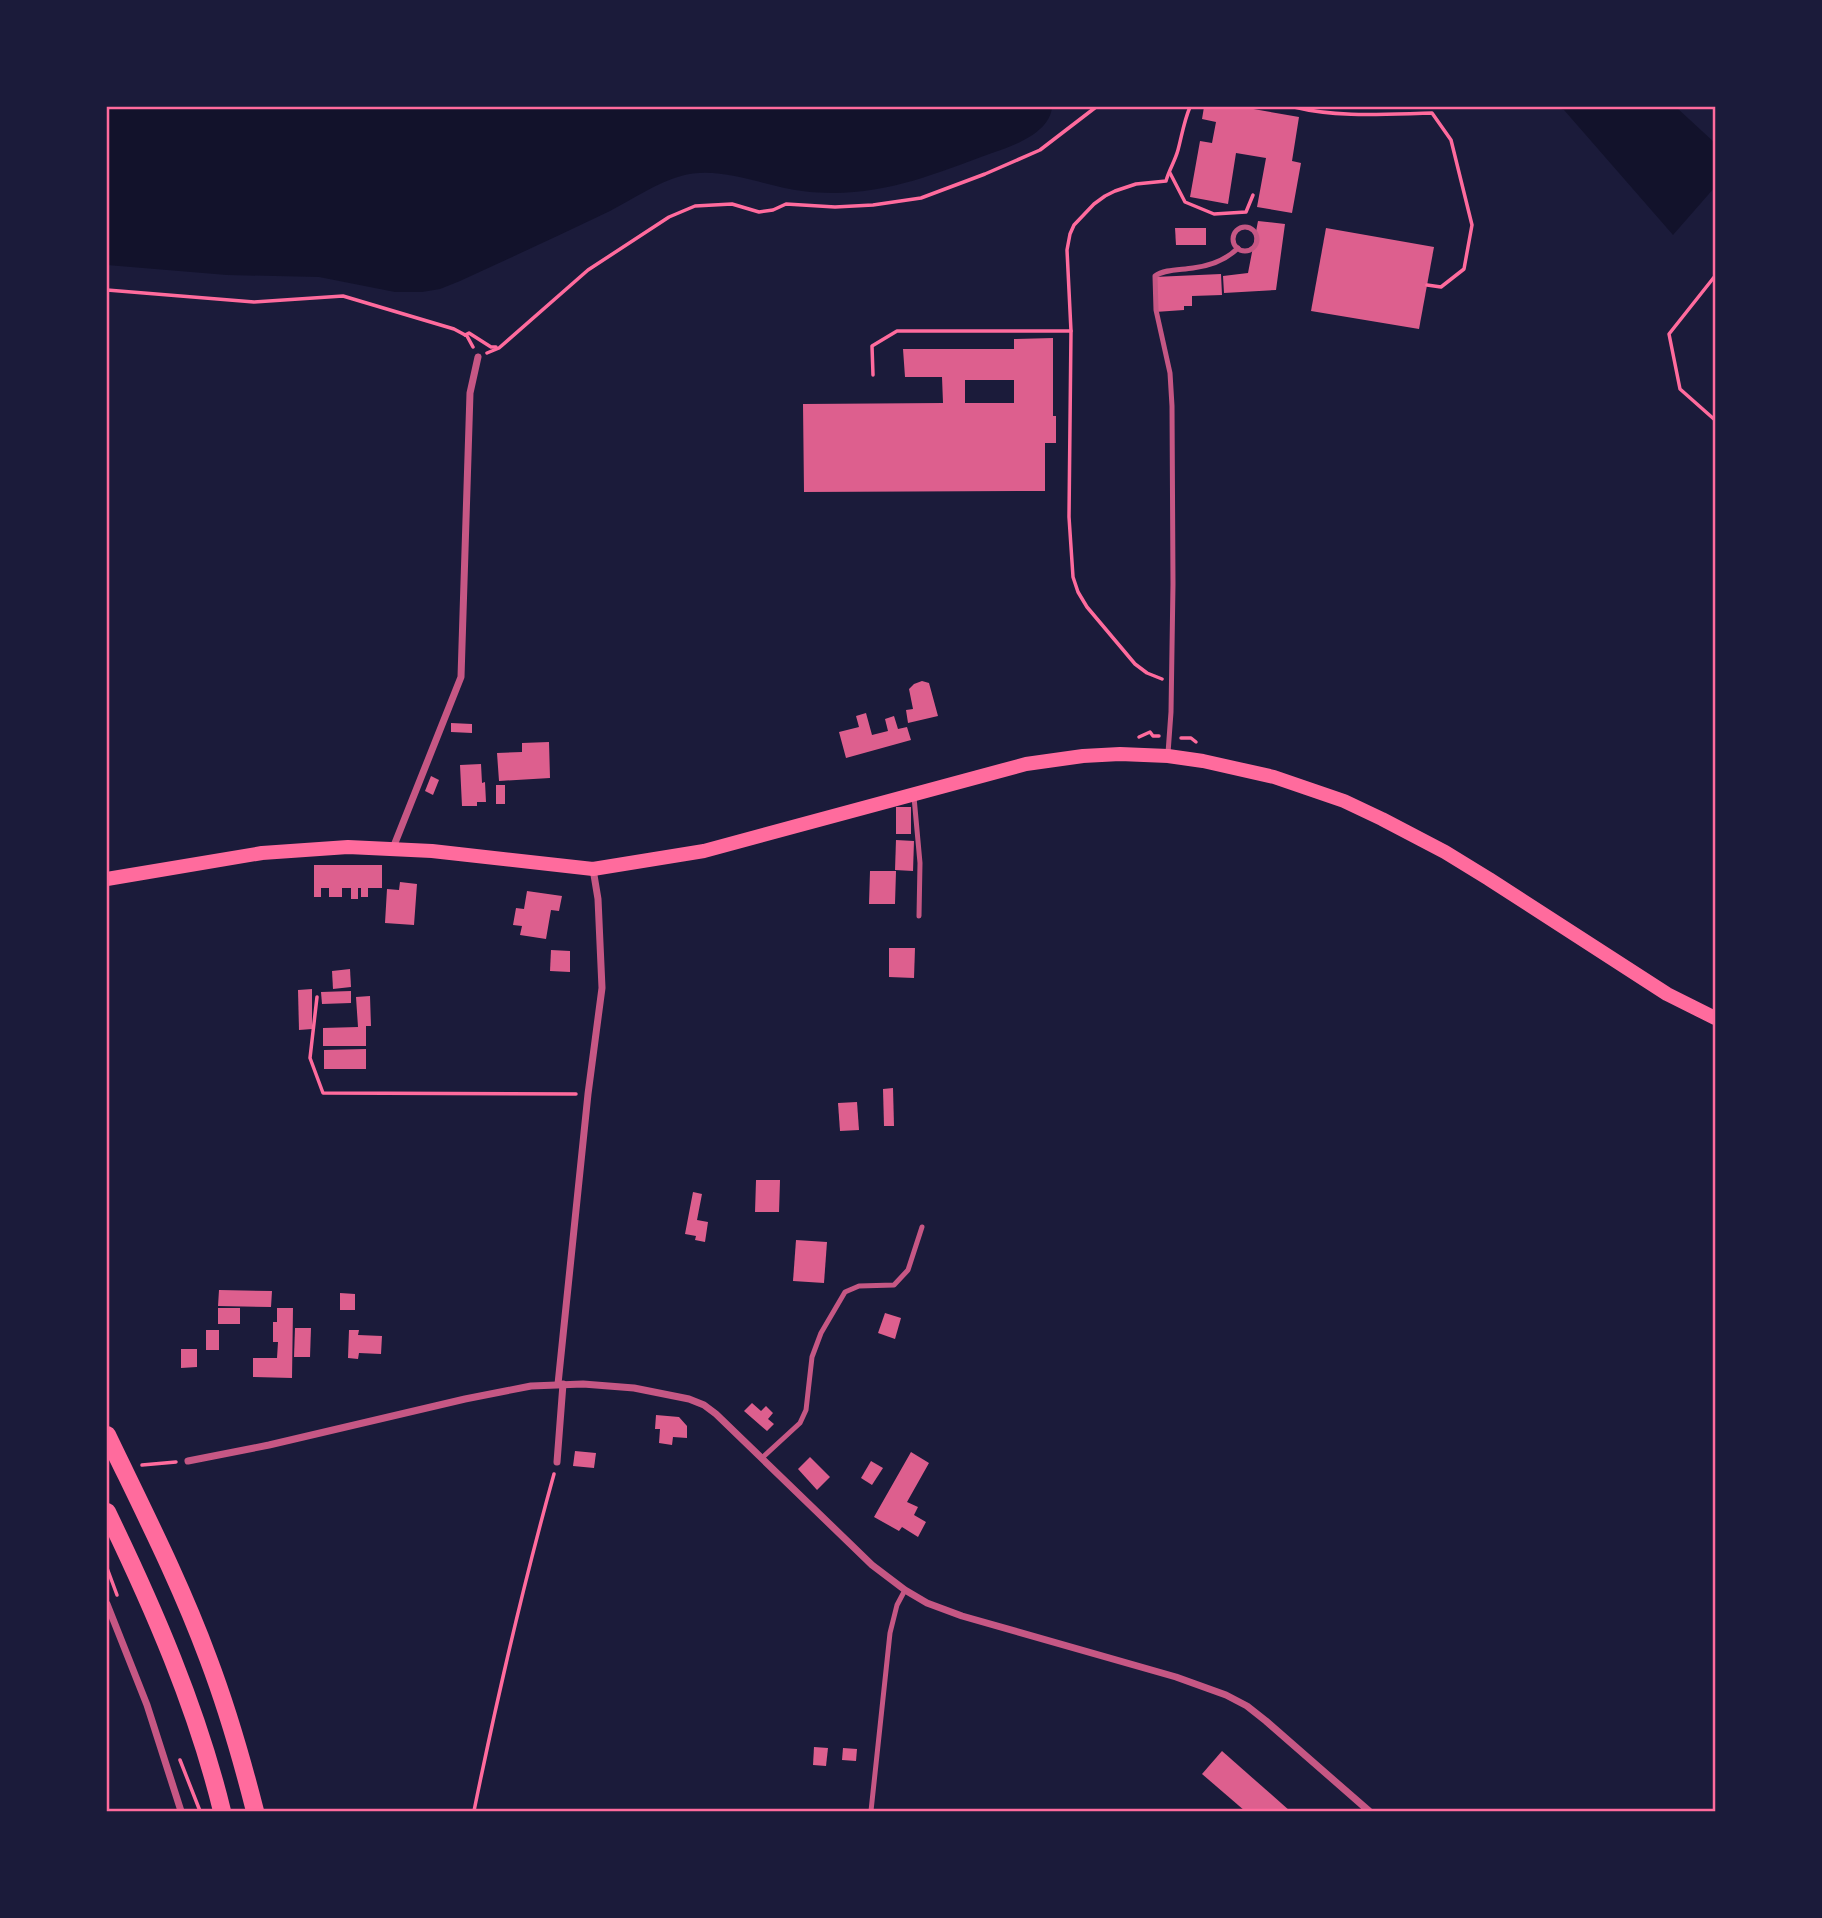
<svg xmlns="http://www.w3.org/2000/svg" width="1822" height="1918" font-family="Lato,sans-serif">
<rect width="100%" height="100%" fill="#1b1b3a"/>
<g fill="#12122b">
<path d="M107 107H1052C1050 133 1013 146 992 153 927 177 873 200 802 191 763 186 720 165 681 176 656 183 633 199 610 211 560 235 510 258 460 281L440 289 422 292H395L319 277 227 275 107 265Z"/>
<polygon points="1554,107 1676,107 1715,143 1715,187 1673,235 1564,110"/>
</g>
<g fill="#dd5f8e" fill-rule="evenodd">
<polygon points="1204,107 1242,107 1299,117 1292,161 1301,163 1292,213 1257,207 1266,158 1236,153 1228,204 1190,197 1200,141 1212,143 1216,122 1202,119"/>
<polygon points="1258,221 1285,224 1276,290 1224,293 1223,276 1248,273"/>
<polygon points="1175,228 1206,228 1206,245 1176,245"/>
<polygon points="1326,228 1434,247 1419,329 1311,311"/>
<polygon points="1221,274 1222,295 1192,296 1192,306 1184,306 1184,310 1155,312 1154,277"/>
<path d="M1053 338V416H1056V443H1045V491L804 492 803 404 943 403 942 377H905L903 349H1014V339ZM965 380H1014V403H965Z"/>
<polygon points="922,681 929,683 938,716 908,723 906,710 913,709 909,689 914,684"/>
<polygon points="866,713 872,735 888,731 885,719 894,716 898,729 907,727 911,740 846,758 839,732 859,727 856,716"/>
<polygon points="451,723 472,724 472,733 451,732"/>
<polygon points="549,742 550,778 499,781 497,753 522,752 522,743"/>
<polygon points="481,764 482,783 485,782 486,802 477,802 477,806 462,806 460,765"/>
<polygon points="431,776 439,780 433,795 425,791"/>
<rect x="496" y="785" width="9" height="19"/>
<rect x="896" y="807" width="15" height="27"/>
<polygon points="896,840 914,841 913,871 895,870"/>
<polygon points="314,865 382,865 382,888 368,888 368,897 361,897 361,888 358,888 358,899 351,899 351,888 342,888 342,897 329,897 329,888 321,888 321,897 314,897"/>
<polygon points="870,871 896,871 895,904 869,904"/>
<polygon points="400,882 417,884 414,925 385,923 387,889 399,890"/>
<polygon points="527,891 562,896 559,911 551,910 546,939 520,935 522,926 513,925 516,908 524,909"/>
<polygon points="889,948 915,948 914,978 889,977"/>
<polygon points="551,950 570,951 570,972 550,971"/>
<polygon points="350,969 351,987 333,989 332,971"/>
<polygon points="312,989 312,1029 299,1030 298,990"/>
<polygon points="351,991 351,1003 322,1004 321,992"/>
<polygon points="370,996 371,1026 366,1026 366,1046 323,1046 323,1028 358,1027 356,997"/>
<polygon points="366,1049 366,1069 324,1069 324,1050"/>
<polygon points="893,1088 894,1126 884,1126 883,1089"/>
<polygon points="857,1102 859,1130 840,1131 838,1103"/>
<polygon points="756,1180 780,1180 779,1212 755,1212"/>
<polygon points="693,1192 702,1194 697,1220 708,1222 705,1242 695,1240 696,1236 685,1234"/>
<polygon points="796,1240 827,1242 824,1283 793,1281"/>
<polygon points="219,1290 272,1291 271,1307 218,1306"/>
<polygon points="340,1293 355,1294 355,1310 340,1310"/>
<rect x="218" y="1308" width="22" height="16"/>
<polygon points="277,1308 293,1308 292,1378 253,1377 253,1358 277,1358 278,1342 273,1342 273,1322 277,1322"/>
<polygon points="885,1313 901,1318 895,1339 878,1333"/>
<polygon points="295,1328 311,1328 310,1357 294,1357"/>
<rect x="206" y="1330" width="13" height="20"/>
<polygon points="349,1330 359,1330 358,1335 382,1336 381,1354 359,1353 358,1359 348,1358"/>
<polygon points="181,1349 197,1349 197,1367 181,1368"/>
<polygon points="752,1403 761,1411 766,1406 773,1413 768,1419 774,1424 767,1431 744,1411"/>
<polygon points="656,1415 679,1417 687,1426 687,1438 673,1437 672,1445 659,1443 660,1429 655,1429"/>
<polygon points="575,1451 596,1453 594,1468 573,1466"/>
<polygon points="911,1452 929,1463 907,1502 918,1507 914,1515 926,1522 918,1537 902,1527 899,1531 874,1517"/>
<polygon points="810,1457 830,1477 817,1490 798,1469"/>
<polygon points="871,1461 883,1468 872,1485 861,1478"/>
<polygon points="814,1747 828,1748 826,1766 813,1765"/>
<polygon points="843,1748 857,1749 856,1761 842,1760"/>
<polygon points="1222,1751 1290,1811 1245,1811 1202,1774"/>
</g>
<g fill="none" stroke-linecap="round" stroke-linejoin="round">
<g stroke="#ff6b9d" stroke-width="3.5">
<path d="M1294 107C1338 118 1387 114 1432 113L1451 140 1472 225 1464 269 1441 287 1427 285"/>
<polyline points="1170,173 1185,202 1214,214 1246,212 1253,195"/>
<polyline points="1715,276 1669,334 1680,389 1715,420"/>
<polyline points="107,290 254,302 343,296 454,329 467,336 473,347"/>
<polyline points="465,335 469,333 491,347 496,347"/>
<polyline points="487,353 499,348 588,270 669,217 695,206 732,204 759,212 773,210 786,204 835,207 873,205 921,198 985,174 1040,150 1096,107"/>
<polyline points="873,375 872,346 897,331 1071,331"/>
<path d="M1162 679 1147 673 1135 664 1087 607 1078 592 1073 577 1069 517 1071 331 1067 250 1070 234 1074 225 1094 204 1105 196 1115 191 1136 184 1166 181C1169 170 1175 161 1178 150 1182 135 1184 121 1190 107"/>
<polyline points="1139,737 1150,732 1153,736 1159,736"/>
<polyline points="1181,738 1191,738 1196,742"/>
<polyline points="317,997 310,1058 323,1093 576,1094"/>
<polyline points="142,1465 176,1462"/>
<polyline points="107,1568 117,1595"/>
<polyline points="180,1760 200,1811"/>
<path d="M474 1811C497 1698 523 1586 554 1474"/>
</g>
<g stroke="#c65784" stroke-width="5">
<circle cx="1245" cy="239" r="12"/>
<path d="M1168 753 1171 712 1173 584 1172 406 1170 373 1156 310 1155 276C1164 269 1181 270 1193 268 1209 266 1226 260 1238 248"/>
<polyline points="914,797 920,863 919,916"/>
<polyline points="762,1458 800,1423 806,1410 812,1357 821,1333 845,1292 859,1286 894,1285 908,1270 922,1227"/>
<polyline points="871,1811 890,1633 897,1605 905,1590"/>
</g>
<g stroke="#c65784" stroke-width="7">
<polyline points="393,848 461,677 470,393 478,357"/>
<polyline points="558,1384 588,1094 602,988 598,899 593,869"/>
<polyline points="188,1461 269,1445 465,1399 531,1386 583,1384 634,1388 689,1399 704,1405 716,1414 872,1565 905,1590 927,1603 962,1616 1176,1677 1226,1695 1247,1706 1266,1721 1369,1811"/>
<polyline points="557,1462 563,1384"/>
<polyline points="107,1604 147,1705 181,1811"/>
</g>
<polyline stroke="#ff6b9d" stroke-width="14" points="107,879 262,853 348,847 432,851 593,869 704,851 1026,764 1083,756 1120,754 1168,756 1203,761 1274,777 1344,801 1382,819 1445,852 1489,879 1667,994 1715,1018"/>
<g stroke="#ff6b9d" stroke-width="18">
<path d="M107 1435C142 1508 180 1582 208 1658 227 1708 242 1760 255 1811"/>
<path d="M107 1512C153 1607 197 1708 222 1811"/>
</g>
</g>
<rect width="1822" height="1918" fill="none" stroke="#1b1b3a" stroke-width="217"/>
<rect x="108" y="108" width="1606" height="1702" fill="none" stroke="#ff6b9d" stroke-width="2.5"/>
</svg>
